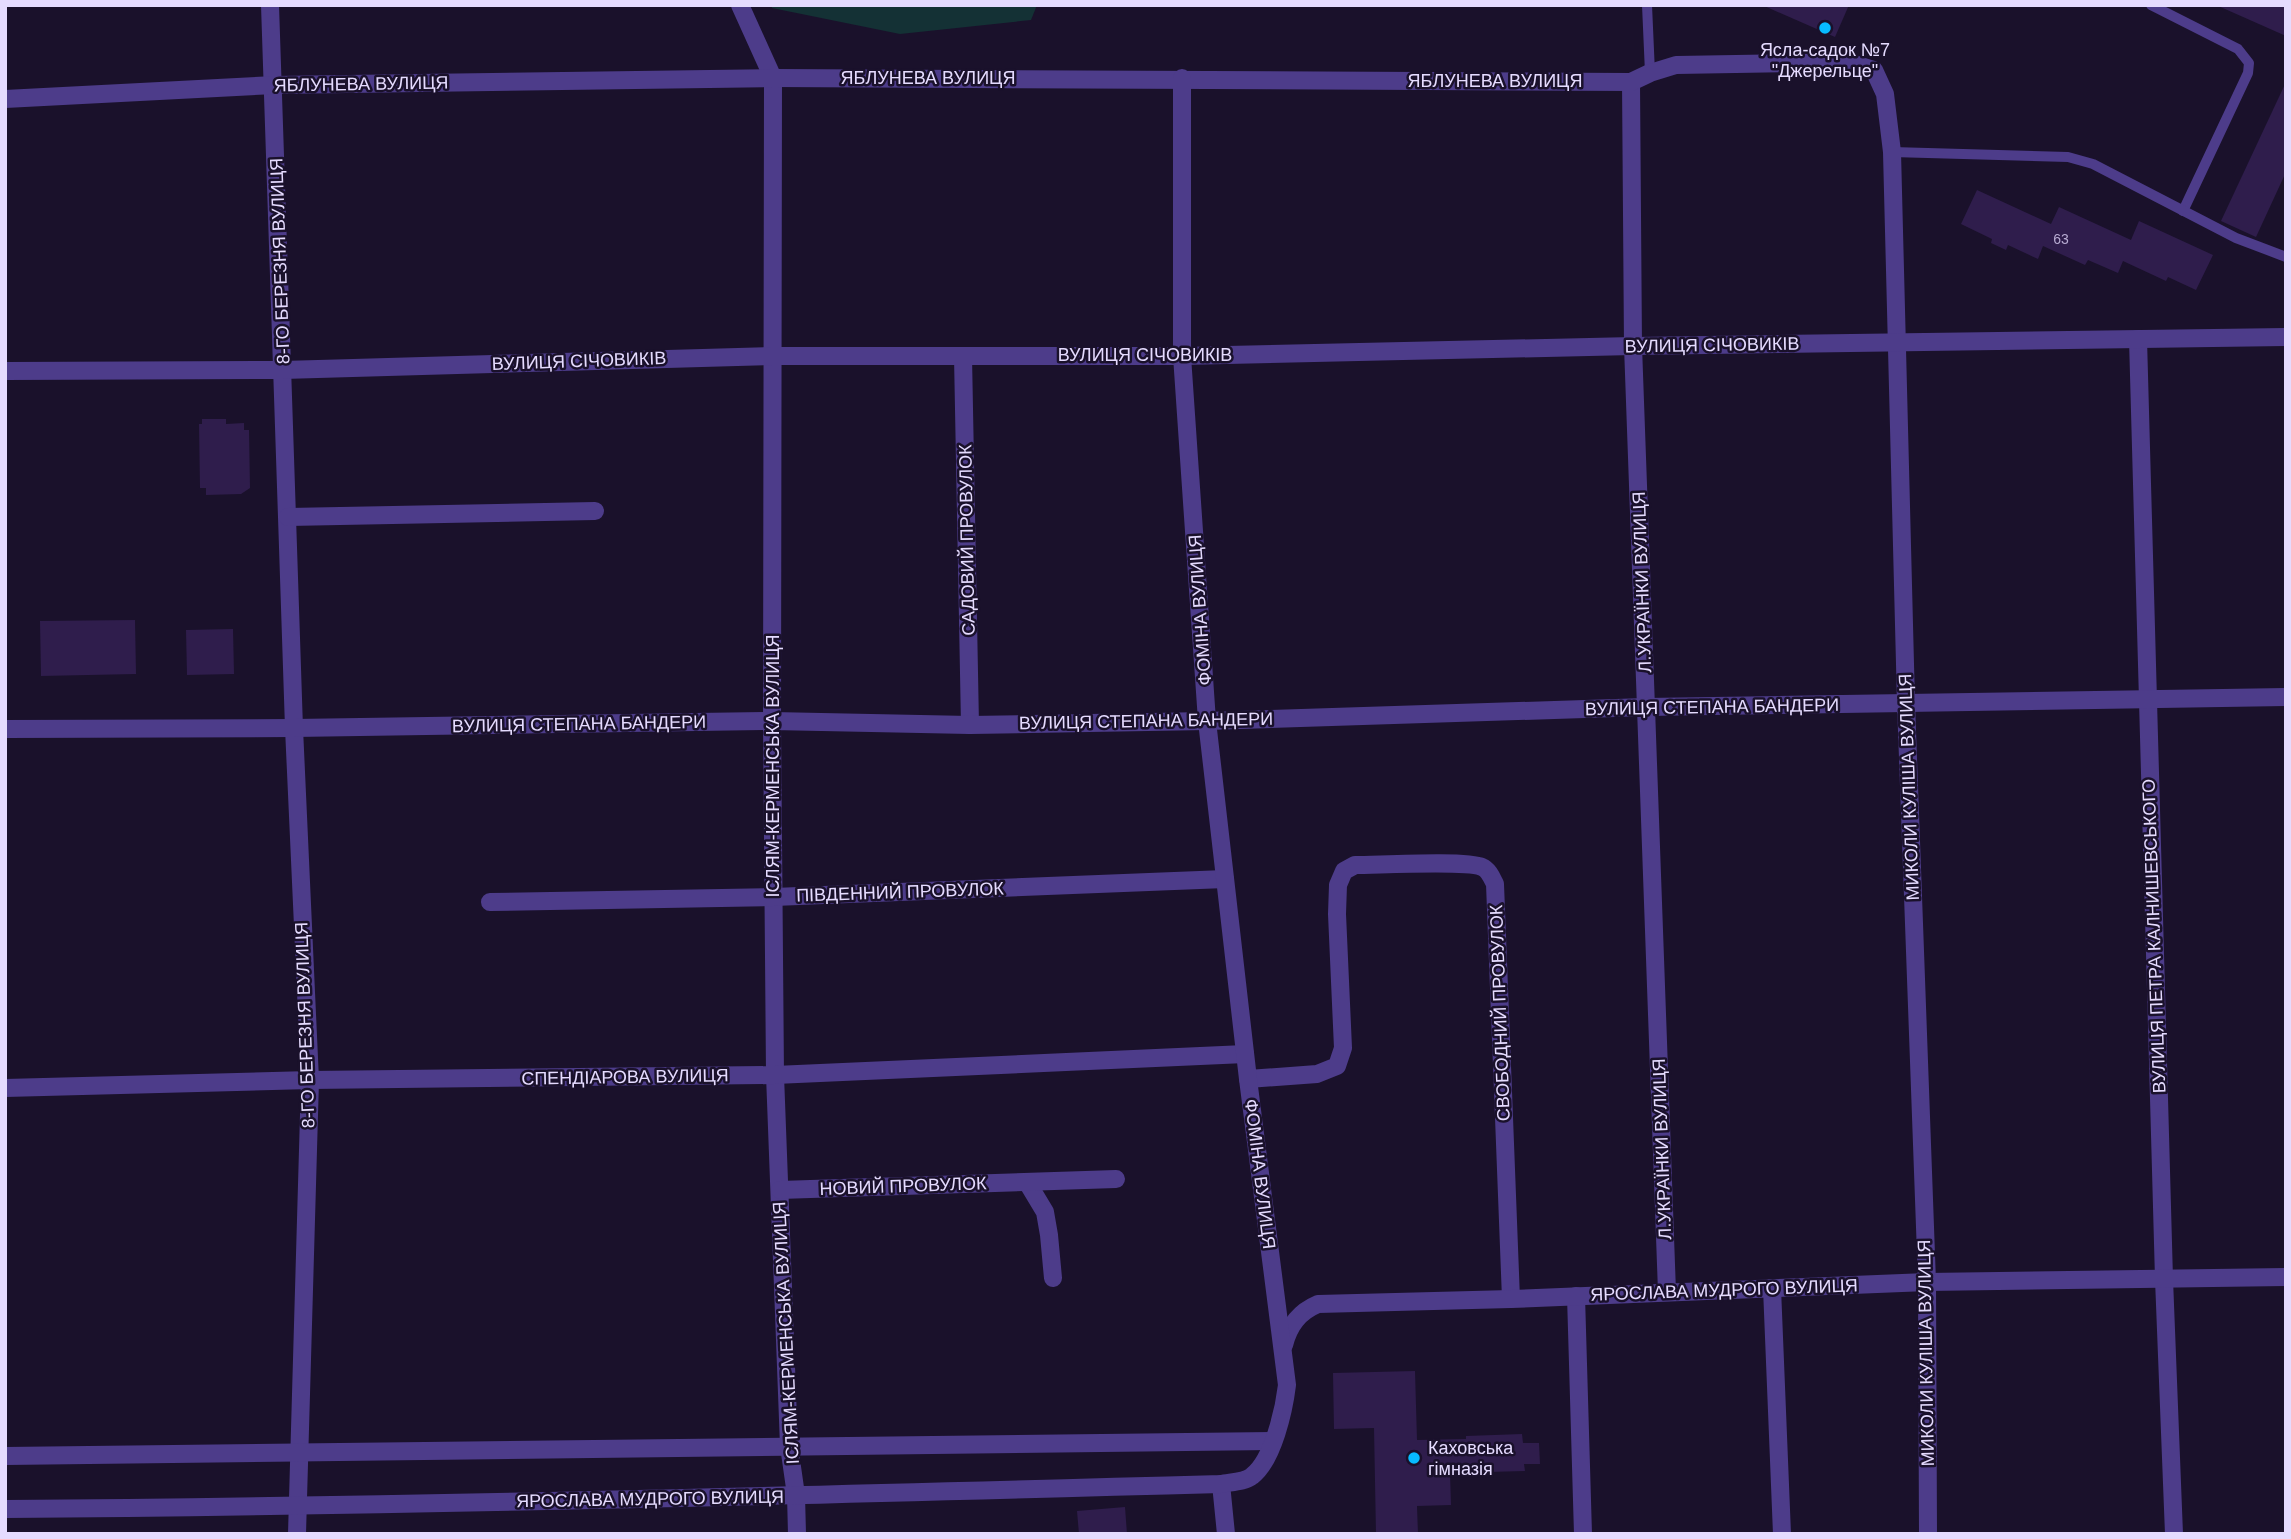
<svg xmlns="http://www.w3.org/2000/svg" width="2291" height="1539" font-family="Helvetica,sans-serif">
<rect width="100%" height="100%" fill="#1a112b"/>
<polygon fill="#143135" points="771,5 1037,5 1031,20 900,34 772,8"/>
<g fill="#2f1d4c">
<polygon points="1762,5 1849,5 1835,37"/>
<polygon points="2216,5 2286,5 2286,36"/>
<polygon points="2286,82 2286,172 2256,237 2221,221"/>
<polygon points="1977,190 2051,224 2059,207 2131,240 2139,221 2213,255 2196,290 2168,277 2166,281 2123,261 2118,273 2088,260 2085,265 2043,246 2038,259 2008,245 2006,250 1991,243 1992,239 1961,224"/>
<polygon points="202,419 226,419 226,424 244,423 244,430 249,430 250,488 241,494 206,495 206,488 200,488 199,424 202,424"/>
<polygon points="135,620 136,674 41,676 40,621"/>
<polygon points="233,629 234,674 187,675 186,630"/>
<polygon points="1415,1371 1417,1440 1466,1439 1466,1436 1522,1434 1523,1443 1539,1443 1540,1464 1524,1464 1525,1471 1450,1473 1451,1505 1417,1506 1418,1534 1376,1534 1374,1428 1334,1429 1333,1373"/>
<polygon points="1125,1507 1127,1534 1079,1534 1077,1511"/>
</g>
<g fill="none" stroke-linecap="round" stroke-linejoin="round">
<g stroke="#4d3c8a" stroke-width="10">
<polyline points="1647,5 1650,73"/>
<polyline points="2151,5 2238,49 2249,63 2248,73 2183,211"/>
<polyline points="1892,152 2068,157 2093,164 2236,238 2286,257"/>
</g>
<g stroke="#4d3c8a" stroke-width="18">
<polyline points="270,5 294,728 310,1080 297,1534"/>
<polyline points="740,5 773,78 772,721 775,1075 789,1446 796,1495 797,1534"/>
<polyline points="1631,82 1633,346 1667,1292"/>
<polyline points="5,99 275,85 773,78 1631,82 1650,73 1676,65 1848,62 1874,70 1885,94 1892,152 1906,703 1927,1282 1928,1534"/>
<polyline points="2138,339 2164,1279 2174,1534"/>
<polyline points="963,356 970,725"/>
<polyline points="5,371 283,370 773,356 1182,356 1633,346 2286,337"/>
<polyline points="288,517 595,511"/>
<polyline points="5,729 294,728 772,721 970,725 1207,721 1646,707 2286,697"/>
<polyline points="490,902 774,897 1225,879"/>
<path d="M1248 1079 1317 1074 1337 1066 1343 1048 1337 914 1338 885 1344 871 1355 865C1378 865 1467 860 1482 867 1489 870 1492 878 1495 884L1511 1299"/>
<polyline points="5,1088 310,1080 775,1075 1245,1054"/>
<polyline points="1027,1182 1045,1212 1049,1235 1053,1278"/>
<polyline points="780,1190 1116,1179"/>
<polyline points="1772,1288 1782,1534"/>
<polyline points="1576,1296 1583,1534"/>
<path d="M1284 1345C1289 1325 1299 1312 1318 1304L1511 1299 1927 1282 2286 1277"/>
<polyline points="5,1456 1273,1441"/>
<polyline points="1221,1484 1226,1534"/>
<path d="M5 1509C411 1506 816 1495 1221 1484 1230 1482 1245 1482 1252 1476 1273 1460 1284 1410 1287 1385L1248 1079 1207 721 1182 356V78"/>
</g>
</g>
<g fill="#07bbff" stroke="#1a112b" stroke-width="2.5">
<circle cx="1825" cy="28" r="7"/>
<circle cx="1414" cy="1458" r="7"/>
</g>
<g text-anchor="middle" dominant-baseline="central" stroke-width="5" stroke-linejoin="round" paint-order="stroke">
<g font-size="14" fill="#b8acd2">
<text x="2061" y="239">63</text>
</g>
<g font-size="18" fill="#e5dbff" stroke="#1a112b">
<text x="1825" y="50">Ясла-садок №7<tspan x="1825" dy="21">"Джерельце"</tspan></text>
<text x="1428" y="1448" text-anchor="start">Каховська<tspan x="1428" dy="21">гімназія</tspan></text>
</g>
<g font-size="18" fill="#e5dbff" stroke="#1a112b">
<text x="928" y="78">ЯБЛУНЕВА ВУЛИЦЯ</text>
<text x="1495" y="81">ЯБЛУНЕВА ВУЛИЦЯ</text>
<text transform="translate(361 84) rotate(-1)">ЯБЛУНЕВА ВУЛИЦЯ</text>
<text transform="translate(280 261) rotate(-92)">8-ГО БЕРЕЗНЯ ВУЛИЦЯ</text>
<text transform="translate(1712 345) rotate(-1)">ВУЛИЦЯ СІЧОВИКІВ</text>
<text x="1145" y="355">ВУЛИЦЯ СІЧОВИКІВ</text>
<text transform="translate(579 361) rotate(-2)">ВУЛИЦЯ СІЧОВИКІВ</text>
<text transform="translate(967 540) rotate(-91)">САДОВИЙ ПРОВУЛОК</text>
<text transform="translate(1642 582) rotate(-92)">Л.УКРАЇНКИ ВУЛИЦЯ</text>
<text transform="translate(1200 610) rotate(-94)">ФОМІНА ВУЛИЦЯ</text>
<text transform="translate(1712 707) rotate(-1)">ВУЛИЦЯ СТЕПАНА БАНДЕРИ</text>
<text transform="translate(1146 721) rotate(-1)">ВУЛИЦЯ СТЕПАНА БАНДЕРИ</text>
<text transform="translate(579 724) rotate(-1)">ВУЛИЦЯ СТЕПАНА БАНДЕРИ</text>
<text transform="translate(773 766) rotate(-90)">ІСЛЯМ-КЕРМЕНСЬКА ВУЛИЦЯ</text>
<text transform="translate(1909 787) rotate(-92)">МИКОЛИ КУЛІША ВУЛИЦЯ</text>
<text transform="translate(900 892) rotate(-2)">ПІВДЕННИЙ ПРОВУЛОК</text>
<text transform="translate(2154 936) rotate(-92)">ВУЛИЦЯ ПЕТРА КАЛНИШЕВСЬКОГО</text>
<text transform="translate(1500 1013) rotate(-92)">СВОБОДНИЙ ПРОВУЛОК</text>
<text transform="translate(305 1025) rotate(-92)">8-ГО БЕРЕЗНЯ ВУЛИЦЯ</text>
<text transform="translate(625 1077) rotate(-1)">СПЕНДІАРОВА ВУЛИЦЯ</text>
<text transform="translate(1662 1149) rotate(-92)">Л.УКРАЇНКИ ВУЛИЦЯ</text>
<text transform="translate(1260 1174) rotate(83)">ФОМІНА ВУЛИЦЯ</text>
<text transform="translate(903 1186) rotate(-2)">НОВИЙ ПРОВУЛОК</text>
<text transform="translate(1724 1290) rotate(-2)">ЯРОСЛАВА МУДРОГО ВУЛИЦЯ</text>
<text transform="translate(786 1333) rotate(-93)">ІСЛЯМ-КЕРМЕНСЬКА ВУЛИЦЯ</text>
<text transform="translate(1926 1353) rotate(-91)">МИКОЛИ КУЛІША ВУЛИЦЯ</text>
<text transform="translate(650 1499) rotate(-1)">ЯРОСЛАВА МУДРОГО ВУЛИЦЯ</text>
</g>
</g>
<rect width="2291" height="1539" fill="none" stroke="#e5dbff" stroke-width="14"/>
</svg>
